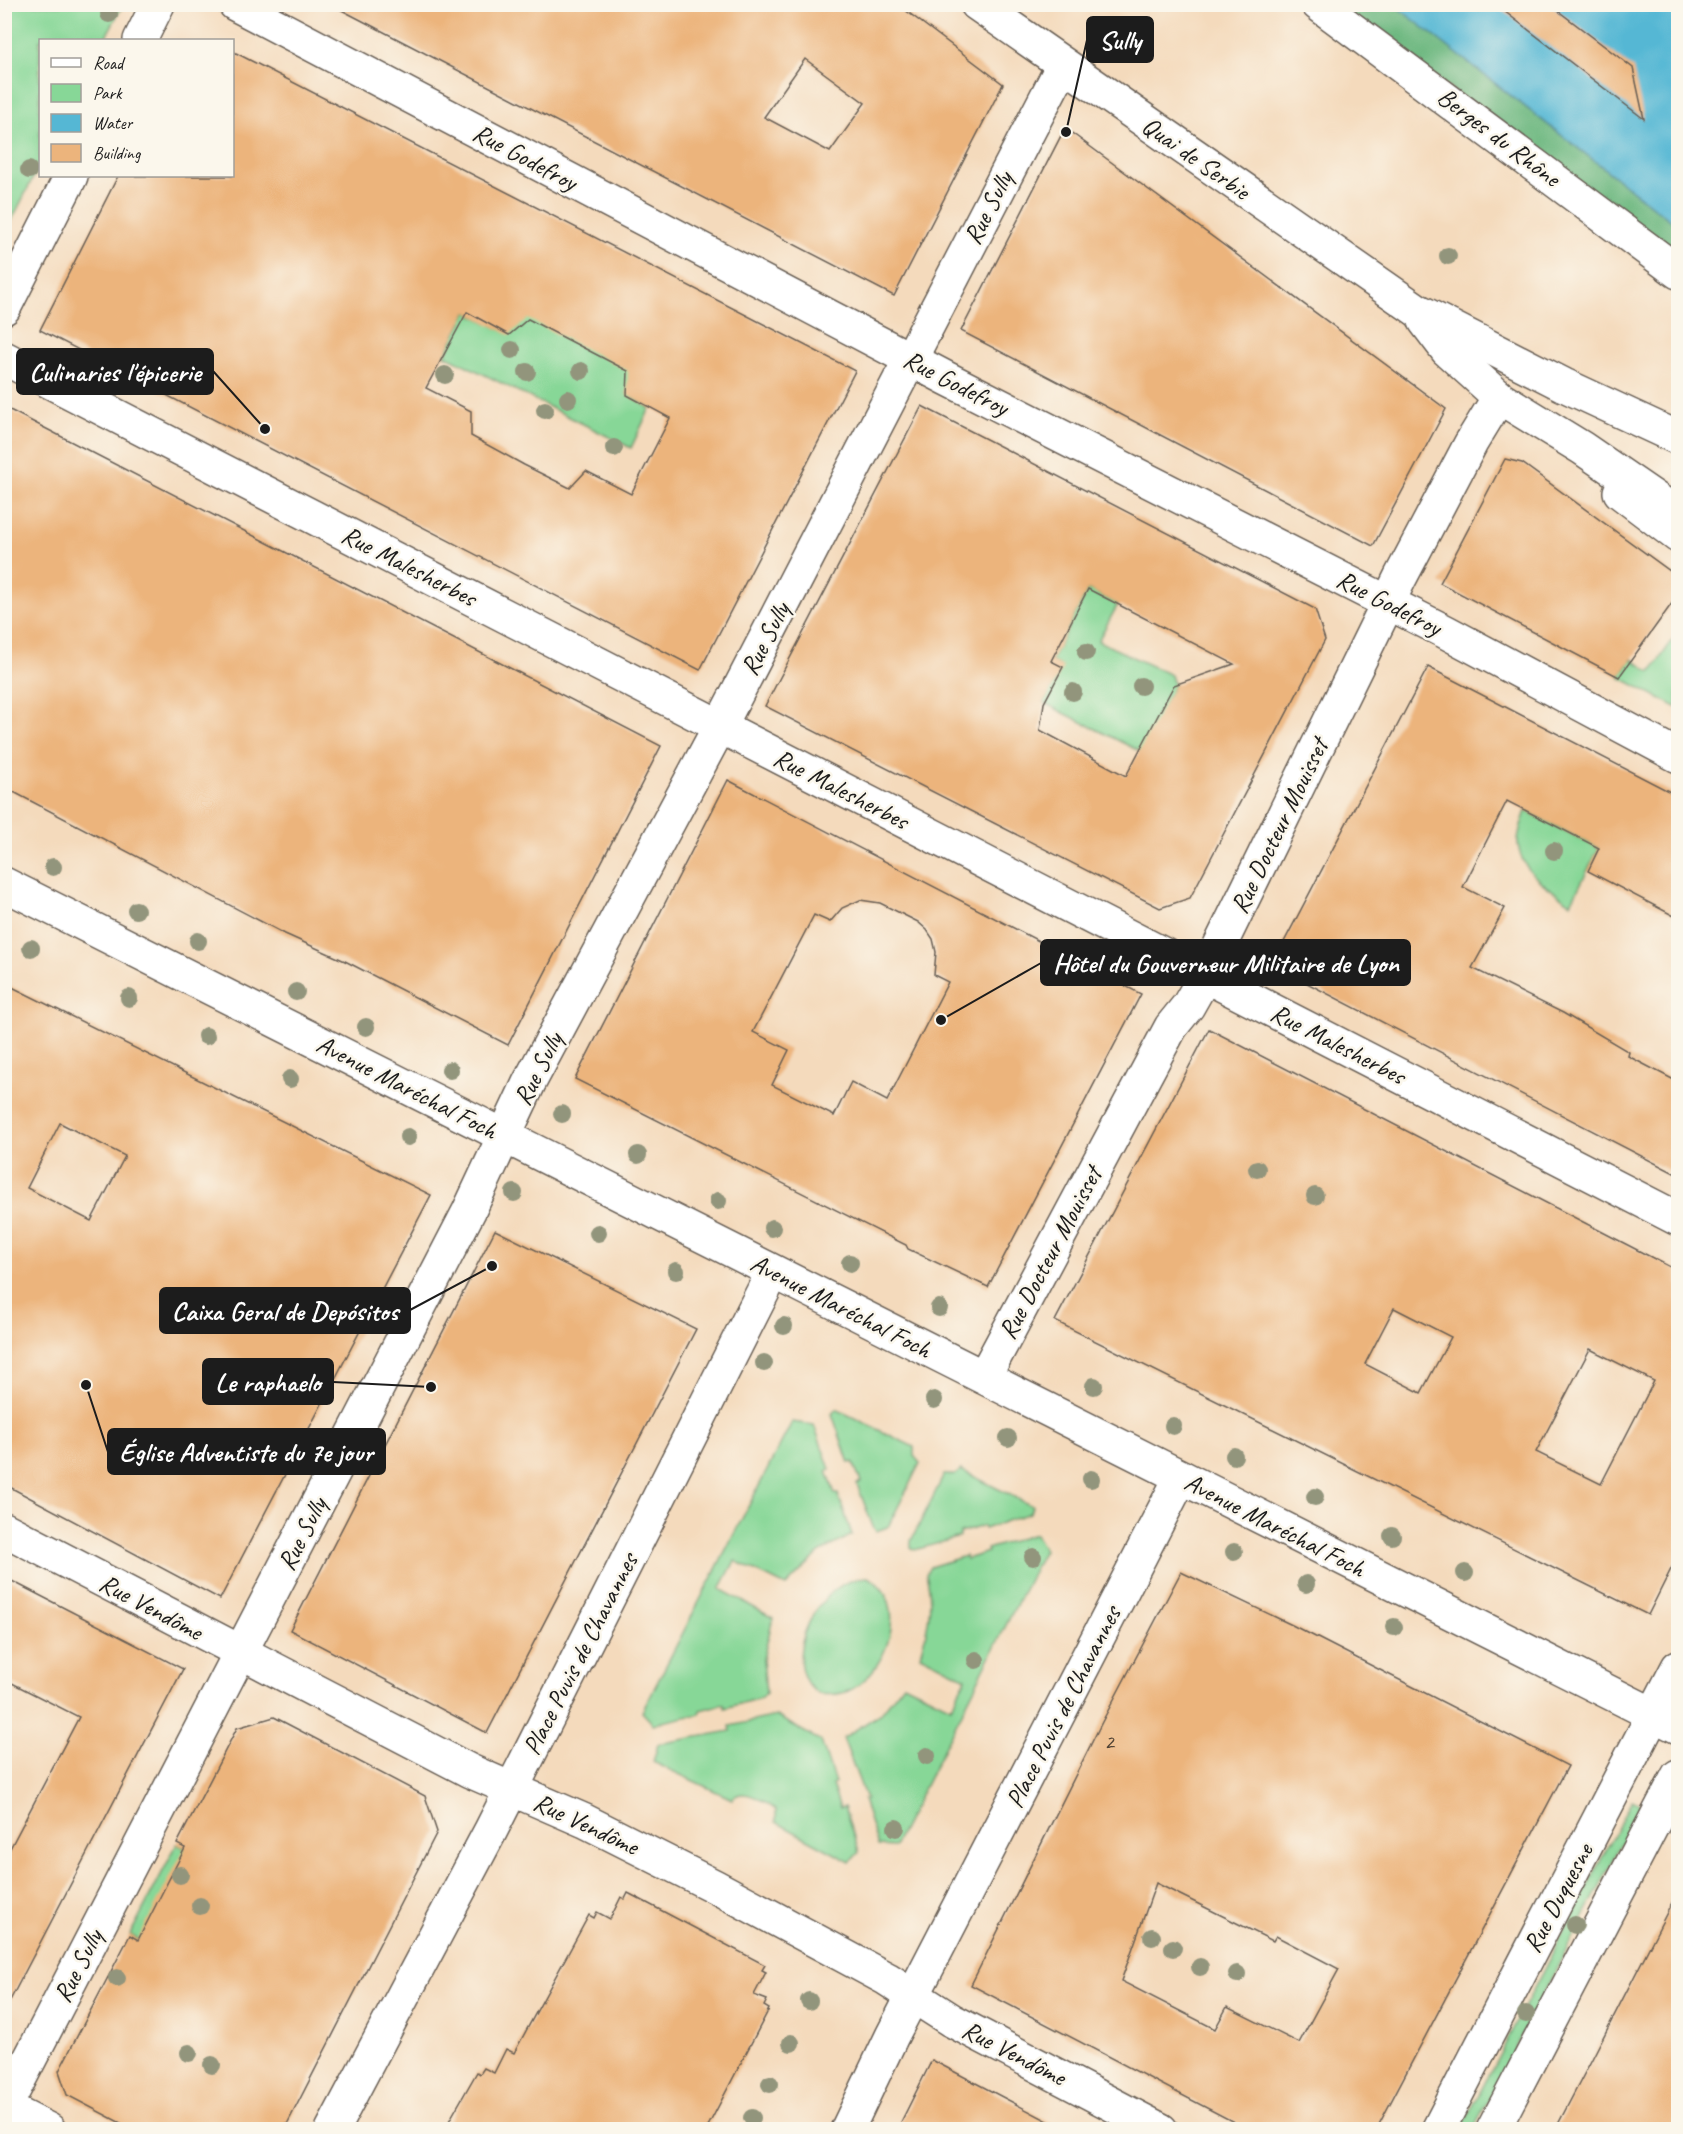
<svg xmlns="http://www.w3.org/2000/svg" width="1683" height="2134" font-family="Caveat,sans-serif">
<rect width="100%" height="100%" fill="#fbf7ec"/>
<filter id="ink" filterUnits="userSpaceOnUse"><feTurbulence type="fractalNoise" baseFrequency=".0167" numOctaves="2"/><feDisplacementMap in="SourceGraphic" scale="12" xChannelSelector="R" yChannelSelector="G"/><feConvolveMatrix kernelMatrix="1 2 1 2 8 2 1 2 1" color-interpolation-filters="sRGB"/></filter>
<filter id="wash" filterUnits="userSpaceOnUse"><feTurbulence type="fractalNoise" baseFrequency=".008" numOctaves="4" result="noise"/><feDisplacementMap in="SourceGraphic" scale="24" xChannelSelector="R" yChannelSelector="G"/><feGaussianBlur stdDeviation="1.35" result="paint"/><feColorMatrix in="noise" values="0 0 0 0 0 0 0 0 0 0 0 0 0 0 0 0 0 1.4 0 .05"/><feComposite in="paint" operator="in"/></filter>
<g filter="url(#wash)">
<rect width="100%" height="100%" fill="#f4dabc"/>
<g fill="#87d797" stroke="#527a5a" stroke-width="1.5">
<polygon points="4,5 123,5 104,40 40,40 40,164 5,234"/>
<polygon points="531,300 634,374 627,394 650,408 631,448 445,355 467,312 507,333"/>
<polygon points="1088,589 1118,604 1098,641 1171,675 1174,685 1141,752 1044,703 1062,667 1051,661"/>
<polygon points="1678,632 1678,708 1619,677 1632,659 1651,672"/>
<path d="M1526 811 1599 848 1571 903C1549 888 1521 873 1518 844 1517 834 1523 820 1526 811Z"/>
<polygon points="836,1409 914,1447 914,1456 920,1463 888,1527 876,1531 873,1527 857,1484 861,1482 853,1462 849,1463 832,1414"/>
<polygon points="792,1422 814,1425 830,1469 827,1471 835,1494 838,1494 852,1535 819,1553 786,1586 735,1561 720,1589 773,1618 763,1659 766,1693 761,1698 725,1708 724,1704 700,1710 700,1714 653,1724 642,1712"/>
<polygon points="961,1470 1032,1506 1030,1513 984,1529 983,1526 960,1533 960,1537 915,1550 911,1547 911,1541 944,1475 955,1475"/>
<path d="M1035 1534 1044 1550 894 1847 878 1846 863 1800 866 1799 843 1738 880 1714 904 1684 951 1707 966 1678 920 1655C928 1628 934 1601 926 1574L930 1567 965 1556 966 1559 988 1552 987 1549Z"/>
<path d="M868 1577C913 1601 887 1675 846 1692 837 1695 828 1695 818 1694 774 1662 820 1577 868 1577Z"/>
<path d="M776 1716 821 1741 835 1783 832 1785 840 1808 844 1807 859 1852 850 1862 776 1822V1810C765 1802 743 1786 732 1799L653 1762 658 1744 731 1731 730 1726Z"/>
<polygon points="1632,1800 1642,1805 1473,2129 1461,2129"/>
<polygon points="177,1844 231,1872 145,1943 130,1935"/>
</g>
<polygon fill="#6db880" stroke="#446a4e" stroke-width="1.5" points="1337,5 1396,5 1678,226 1678,257"/>
<polygon fill="#55b7d4" stroke="#386a78" stroke-width="1.5" points="1394,5 1678,5 1678,226 1406,14"/>
<g id="blocks">
<g fill="#ecb47c" fill-rule="evenodd">
<path d="M330 4H897L1003 84 894 296ZM805 59 865 103 830 152 764 117Z"/>
<polygon points="1495,4 1549,4 1633,68 1644,119"/>
<path d="M232 51 855 371 700 670 40 330 118 176H232ZM467 312 509 335 528 319 628 371 627 395 670 418 631 494 586 471 570 488 524 465 471 436V411L426 388Z"/>
<polygon points="1065,128 1446,409 1373,546 961,331"/>
<path d="M922 406 1315 609 1325 640 1190 898 1160 908 765 706ZM1088 589 1234 664 1174 685 1126 776 1040 730 1044 703 1063 667 1051 661Z"/>
<polygon points="4,407 661,746 508,1045 345,961 285,934 4,787"/>
<polygon points="1505,459 1522,463 1678,577 1678,595 1619,677 1440,583"/>
<polygon points="1428,667 1678,796 1678,918 1588,871 1599,848 1507,801 1463,887 1505,908 1472,968 1563,1013 1629,1052 1628,1056 1678,1082 1678,1175 1272,965"/>
<path d="M728 780 1141 994 988 1287 908 1249 906 1245 575 1079ZM860 900 880 903 918 922 927 930 933 939 936 952 934 975 948 982 887 1101 851 1082 834 1116 772 1085 789 1050 753 1032 814 915 830 922 842 908Z"/>
<path d="M4 983 431 1195 220 1599 4 1484ZM60 1123 125 1156 91 1221 27 1188Z"/>
<path d="M1209 1029 1678 1271V1555L1648 1615 1055 1321ZM1394 1308 1451 1337 1421 1393 1365 1364ZM1590 1349 1654 1381 1601 1484 1536 1452Z"/>
<polygon points="495,1230 696,1329 487,1733 290,1630"/>
<path d="M1181 1572 1292 1625 1568 1766 1376 2130H1249L971 1985 1102 1722ZM1156 1883 1273 1941 1276 1936 1339 1969 1299 2043 1227 2007 1215 2029 1121 1981Z"/>
<polygon points="4,1577 183,1669 4,2012 4,1860 79,1717 4,1679"/>
<polygon points="274,1717 425,1796 437,1832 284,2130 134,2130 67,2095 59,2071 130,1935 138,1940 185,1848 177,1844 237,1728"/>
<polygon points="1678,1891 1678,2130 1555,2130 1592,2059"/>
<polygon points="628,1893 765,1965 762,1970 766,1972 754,1995 767,2000 764,2006 769,2009 706,2130 444,2130 477,2072 480,2074 484,2068 494,2073 506,2049 514,2053 589,1915 594,1918 597,1912 610,1919 621,1897 625,1899"/>
<polygon points="932,2060 1065,2130 897,2130"/>
</g>
</g>
</g>
<g filter="url(#ink)">
<use href="#blocks" fill-opacity="0" stroke="#685e54" stroke-width="1.5"/>
<g fill="none" stroke-linecap="round" stroke-linejoin="round">
<g stroke="#685e54" stroke-width="36">
<polyline id="pedestrian" points="1318,4 1678,272"/>
</g>
<g stroke="#685e54" stroke-width="36">
<g id="minor">
<polyline points="235,4 946,378 1446,632 1678,756"/>
<polyline points="4,358 1678,1219"/>
<polyline points="1620,492 1678,536"/>
<polyline points="984,1377 1171,1027 1188,1006 1205,976 1400,578 1471,443 1499,397"/>
<polyline points="4,1529 470,1771 585,1821 716,1887 887,1979 951,2020 1161,2130"/>
<polyline points="4,2107 49,2130"/>
<polyline points="4,2109 469,1211 529,1083 720,726 1063,65"/>
<polyline points="332,2130 491,1830 773,1272"/>
<polyline points="847,2130 892,2036 1181,1477"/>
</g>
</g>
<g stroke="#685e54" stroke-width="36">
<g id="secondary">
<polyline points="140,40 158,4"/>
<polyline points="4,308 71,176"/>
<polyline points="4,884 1678,1727"/>
</g>
</g>
<g stroke="#685e54" stroke-width="36">
<g id="primary">
<polyline points="977,4 1417,310 1564,385 1678,438"/>
<polyline points="1425,321 1447,350 1499,397 1582,448 1678,514"/>
<polyline points="1438,2130 1678,1667"/>
<polyline points="1493,2130 1678,1776"/>
</g>
</g>
<use href="#pedestrian" stroke="#fff" stroke-width="33"/>
<use href="#minor" stroke="#fff" stroke-width="33"/>
<use href="#secondary" stroke="#fff" stroke-width="33"/>
<use href="#primary" stroke="#fff" stroke-width="33"/>
</g>
<g fill="#92957c">
<circle cx="109" cy="14" r="9"/>
<circle cx="29" cy="170" r="9"/>
<circle cx="1448" cy="256" r="9"/>
<circle cx="512" cy="350" r="9"/>
<circle cx="581" cy="371" r="9"/>
<circle cx="527" cy="372" r="9"/>
<circle cx="445" cy="375" r="9"/>
<circle cx="568" cy="399" r="9"/>
<circle cx="545" cy="410" r="9"/>
<circle cx="614" cy="448" r="9"/>
<circle cx="1086" cy="652" r="9"/>
<circle cx="1141" cy="686" r="9"/>
<circle cx="1073" cy="692" r="9"/>
<circle cx="1554" cy="851" r="9"/>
<circle cx="53" cy="867" r="9"/>
<circle cx="136" cy="910" r="9"/>
<circle cx="198" cy="941" r="9"/>
<circle cx="31" cy="948" r="9"/>
<circle cx="296" cy="992" r="9"/>
<circle cx="129" cy="998" r="9"/>
<circle cx="366" cy="1027" r="9"/>
<circle cx="206" cy="1036" r="9"/>
<circle cx="450" cy="1070" r="9"/>
<circle cx="290" cy="1079" r="9"/>
<circle cx="562" cy="1114" r="9"/>
<circle cx="408" cy="1137" r="9"/>
<circle cx="638" cy="1155" r="9"/>
<circle cx="1257" cy="1169" r="9"/>
<circle cx="514" cy="1193" r="9"/>
<circle cx="1315" cy="1196" r="9"/>
<circle cx="718" cy="1201" r="9"/>
<circle cx="772" cy="1228" r="9"/>
<circle cx="598" cy="1233" r="9"/>
<circle cx="850" cy="1263" r="9"/>
<circle cx="676" cy="1271" r="9"/>
<circle cx="939" cy="1308" r="9"/>
<circle cx="784" cy="1326" r="9"/>
<circle cx="764" cy="1363" r="9"/>
<circle cx="1094" cy="1386" r="9"/>
<circle cx="934" cy="1400" r="9"/>
<circle cx="1173" cy="1426" r="9"/>
<circle cx="1008" cy="1438" r="9"/>
<circle cx="1234" cy="1456" r="9"/>
<circle cx="1091" cy="1479" r="9"/>
<circle cx="1315" cy="1497" r="9"/>
<circle cx="1392" cy="1536" r="9"/>
<circle cx="1234" cy="1552" r="9"/>
<circle cx="1033" cy="1557" r="9"/>
<circle cx="1465" cy="1573" r="9"/>
<circle cx="1306" cy="1584" r="9"/>
<circle cx="1394" cy="1627" r="9"/>
<circle cx="976" cy="1660" r="9"/>
<circle cx="927" cy="1756" r="9"/>
<circle cx="896" cy="1828" r="9"/>
<circle cx="180" cy="1875" r="9"/>
<circle cx="200" cy="1906" r="9"/>
<circle cx="1575" cy="1925" r="9"/>
<circle cx="1152" cy="1937" r="9"/>
<circle cx="1173" cy="1948" r="9"/>
<circle cx="1200" cy="1967" r="9"/>
<circle cx="1237" cy="1974" r="9"/>
<circle cx="117" cy="1978" r="9"/>
<circle cx="809" cy="2001" r="9"/>
<circle cx="1526" cy="2014" r="9"/>
<circle cx="791" cy="2043" r="9"/>
<circle cx="189" cy="2053" r="9"/>
<circle cx="212" cy="2065" r="9"/>
<circle cx="770" cy="2084" r="9"/>
<circle cx="752" cy="2118" r="9"/>
</g>
</g>
<g text-anchor="middle" dominant-baseline="central" stroke-width="5" stroke-linejoin="round" paint-order="stroke">
<g font-size="22" fill="#504234">
<text x="1109" y="1742">2</text>
</g>
<g font-size="26" fill="#1c1c1c" stroke="#fbf7ec">
<text transform="translate(1499 137) rotate(37)">Berges du Rhône</text>
<text transform="translate(525 157) rotate(28)">Rue Godefroy</text>
<text transform="translate(1196 158) rotate(35)">Quai de Serbie</text>
<text transform="translate(988 208) rotate(-63)">Rue Sully</text>
<text transform="translate(956 383) rotate(27)">Rue Godefroy</text>
<text transform="translate(409 566) rotate(27)">Rue Malesherbes</text>
<text transform="translate(1389 603) rotate(27)">Rue Godefroy</text>
<text transform="translate(765 639) rotate(-63)">Rue Sully</text>
<text transform="translate(841 789) rotate(27)">Rue Malesherbes</text>
<text transform="translate(1279 826) rotate(-64)">Rue Docteur Mouisset</text>
<text transform="translate(1338 1044) rotate(27)">Rue Malesherbes</text>
<text transform="translate(538 1069) rotate(-63)">Rue Sully</text>
<text transform="translate(407 1087) rotate(27)">Avenue Maréchal Foch</text>
<text transform="translate(1050 1253) rotate(-62)">Rue Docteur Mouisset</text>
<text transform="translate(841 1306) rotate(27)">Avenue Maréchal Foch</text>
<text transform="translate(1275 1525) rotate(27)">Avenue Maréchal Foch</text>
<text transform="translate(302 1534) rotate(-63)">Rue Sully</text>
<text transform="translate(151 1607) rotate(28)">Rue Vendôme</text>
<text transform="translate(580 1654) rotate(-63)">Place Puvis de Chavannes</text>
<text transform="translate(1063 1707) rotate(-63)">Place Puvis de Chavannes</text>
<text transform="translate(586 1824) rotate(25)">Rue Vendôme</text>
<text transform="translate(1558 1898) rotate(-62)">Rue Duquesne</text>
<text transform="translate(78 1966) rotate(-63)">Rue Sully</text>
<text transform="translate(1014 2053) rotate(27)">Rue Vendôme</text>
</g>
</g>
<path fill="none" stroke="#1c1c1c" stroke-width="2" d="M1066 132L1087 40M265 429L213 371M941 1020L1041 963M492 1266L410 1310M431 1387L333 1382M86 1385L108 1452"/>
<g fill="#1c1c1c" stroke="#fbf7ec" stroke-width="2">
<circle cx="1066" cy="132" r="6"/>
<circle cx="265" cy="429" r="6"/>
<circle cx="941" cy="1020" r="6"/>
<circle cx="492" cy="1266" r="6"/>
<circle cx="431" cy="1387" r="6"/>
<circle cx="86" cy="1385" r="6"/>
</g>
<g fill="#1c1c1c" stroke="#1c1c1c" stroke-width="2">
<rect x="1087" y="17" width="66" height="45" rx="6"/>
<rect x="17" y="349" width="196" height="45" rx="6"/>
<rect x="1041" y="940" width="369" height="45" rx="6"/>
<rect x="160" y="1288" width="250" height="45" rx="6"/>
<rect x="203" y="1359" width="130" height="45" rx="6"/>
<rect x="108" y="1429" width="277" height="45" rx="6"/>
</g>
<g font-size="27" text-anchor="middle" font-weight="bold" fill="#fff">
<text x="1120" y="49">Sully</text>
<text x="115" y="381">Culinaries l'épicerie</text>
<text x="1226" y="972">Hôtel du Gouverneur Militaire de Lyon</text>
<text x="285" y="1320">Caixa Geral de Depósitos</text>
<text x="268" y="1391">Le raphaelo</text>
<text x="246" y="1461">Église Adventiste du 7e jour</text>
</g>
<rect width="1683" height="2134" fill="none" stroke="#fbf7ec" stroke-width="24"/>
<rect x="39" y="39" width="195" height="138" fill="#fbf7ec" stroke="#a29f99" stroke-width="1.5"/>
<rect x="51" y="58" width="30" height="9" fill="#ffffff" stroke="#a29f99" stroke-width="1.5"/>
<text x="93" y="69" font-size="18" fill="#1c1c1c">Road</text>
<rect x="51" y="84" width="30" height="18" fill="#87d797" stroke="#a29f99" stroke-width="1.5"/>
<text x="93" y="99" font-size="18" fill="#1c1c1c">Park</text>
<rect x="51" y="114" width="30" height="18" fill="#55b7d4" stroke="#a29f99" stroke-width="1.5"/>
<text x="93" y="129" font-size="18" fill="#1c1c1c">Water</text>
<rect x="51" y="144" width="30" height="18" fill="#ecb47c" stroke="#a29f99" stroke-width="1.5"/>
<text x="93" y="159" font-size="18" fill="#1c1c1c">Building</text>
</svg>
